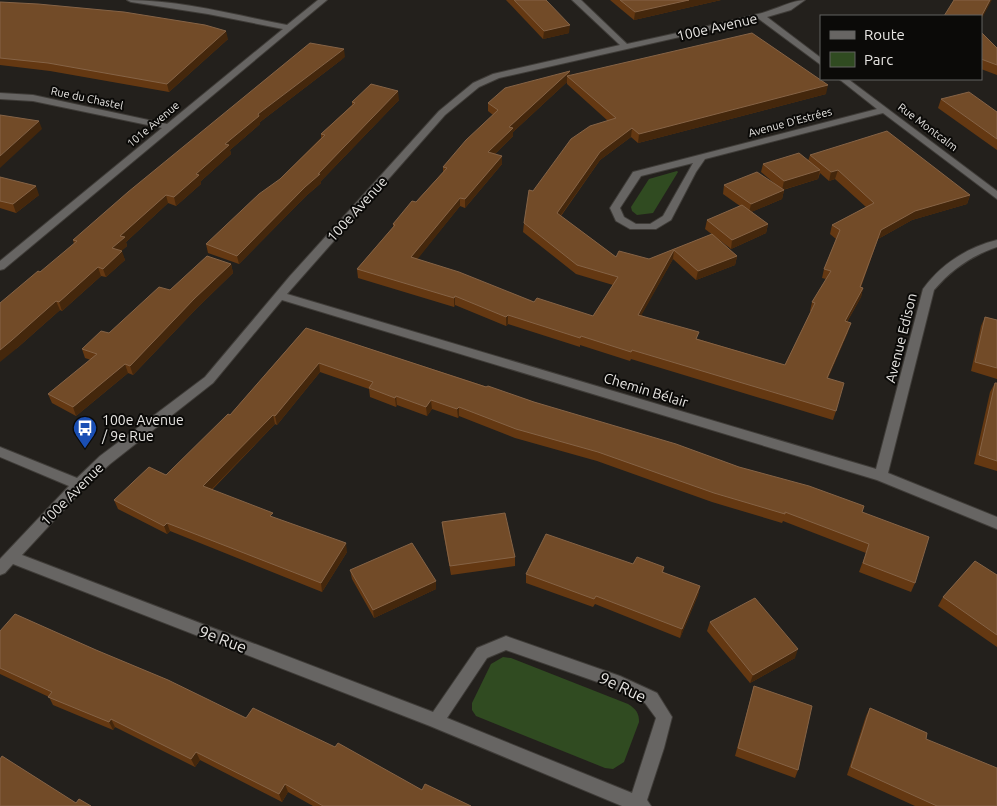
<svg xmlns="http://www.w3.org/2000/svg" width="997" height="806" font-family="Ubuntu,sans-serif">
<rect width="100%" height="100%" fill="#23201c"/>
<g fill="#304b21">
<polygon points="677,171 678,172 653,213 637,215 632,211 631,207 649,179"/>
<path d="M503 657 511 658 628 704C636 709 639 713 639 722L624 762 613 769 605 768 476 716 472 710V703L491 664Z"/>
</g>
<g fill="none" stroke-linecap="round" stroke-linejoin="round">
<g stroke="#3f3c38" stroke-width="2">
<g id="minor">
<path d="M127 0C181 0 235 15 287 25L318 0H327L4 269 0 270V261L162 128 33 101 0 99V93L33 95 167 124 283 29 208 14 131 2Z"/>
<path d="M572 0H581L627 44C671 34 715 25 758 14 773 11 792 0 805 0L791 10 767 17 821 58V65L759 19 499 78 479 87 445 115 287 294 876 469 923 289C941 264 968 247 997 240V247C971 256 952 269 934 290L888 473 997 517V529L877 480 282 300 213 383 110 464 84 488 22 555 433 712 477 648 506 636 620 676 657 693 672 717 664 748 647 800 651 806H622L430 726 13 564 5 573 0 575V559L69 486 0 457V447L77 478 100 456 205 377 290 276 439 111 473 83 493 74 620 45ZM506 650 609 686 645 703 656 718 632 793 447 718 487 658Z"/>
<path d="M839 79H848L997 191V199L883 113 705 159 696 172 671 220 656 229H630L616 221 610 208 633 172 877 109ZM693 163 663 216 650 224H636L624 217 620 208 641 176Z"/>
</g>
</g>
<use href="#minor" fill="#676563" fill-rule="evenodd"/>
</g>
<g fill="#643812" fill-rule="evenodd">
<polygon points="506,0 546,0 569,33 543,39"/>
<polygon points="610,0 721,0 634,20"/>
<polygon points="0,2 228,39 169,92 50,71 0,65"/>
<polygon points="981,32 997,48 997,75 981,69"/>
<polygon points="345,57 260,122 260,124 230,150 231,154 201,181 201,184 176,206 168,203 126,242 127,246 121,251 125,260 106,277 101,276 62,311 60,310 16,349 74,244 73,240"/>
<path d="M570 71V76L826 94 638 143 631 137 600 160 561 216 616 257 649 259 712 234 737 256 735 265 696 280 673 259 641 315 698 339 785 365 811 311H810L812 302 826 279 822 278 824 269 836 239 830 234 832 225 866 207 835 179 829 181 820 173 818 179 783 190H784L782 199 751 212 768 224 766 233 731 249 705 229 707 220 740 206 723 194 724 185 775 184 761 172 763 164 808 161 810 155 970 195 967 204 912 220 878 239 861 287 863 288 861 297 847 322 848 332 828 378 836 411 833 420 631 359 630 361 580 345V347L508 324 506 326 455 305 454 307 358 278 357 269 393 227V224L416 202 443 172V167L493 115 488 111V103ZM567 82V84L608 121 533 191 524 223 523 232 576 274 613 285 593 316 534 302 417 259 460 206 465 208 502 164 495 154 513 136V132Z"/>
<polygon points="941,99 997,112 997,150 938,108"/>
<polygon points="399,100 321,181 321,183 306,196 239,264 208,253 206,244 280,179 321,138 321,134 352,105 352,102"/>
<polygon points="0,177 39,195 16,213 0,208"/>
<polygon points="231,264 233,273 197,308 133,375 128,373 76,416 52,403 48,394 91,360 85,358 82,349 109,333 170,290"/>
<polygon points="985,317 997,320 997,379 971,371 981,326"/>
<polygon points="306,328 534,402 862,512 915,583 911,592 859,572 866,553 783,521 782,523 712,502 597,461 515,438 459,416 458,418 432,409 427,416 397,405 396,407 370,397 369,389 320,372 277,425 275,424 212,490 347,552 322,592 170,531 167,534 118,509 114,500 166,475 230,415"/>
<polygon points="995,383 997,383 997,471 974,464 990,392"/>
<polygon points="442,522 515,557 515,566 451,575 443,531"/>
<polygon points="633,564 664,567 663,573 700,586 698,595 680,638 595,604 593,607 526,583 526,574"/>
<polygon points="350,570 436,581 436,589 374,618 352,579"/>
<polygon points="997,575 997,647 938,606 943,597"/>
<polygon points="710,622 795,658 750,683 707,631"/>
<polygon points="0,631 246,718 422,790 471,806 313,806 288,792 282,802 200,760 195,767 115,727 113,730 53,705 49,697 0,674"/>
<polygon points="754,686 798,770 795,778 735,756"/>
<polygon points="870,708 926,739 997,806 915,806 847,775 866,716"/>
</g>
<g fill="#44270c">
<polygon points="689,0 721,0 634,20 635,12"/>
<polygon points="990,0 992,0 981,20 981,17"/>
<polygon points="570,25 569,33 543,39 544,31"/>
<polygon points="226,31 228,39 169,92 167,84"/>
<polygon points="344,49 345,57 260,122 260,124 230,150 231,154 201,181 201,184 176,206 174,197 225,144 258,114"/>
<polygon points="570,71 570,78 567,76 567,82 513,132 513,136 488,161 488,152 509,127"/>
<polygon points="828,85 826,94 638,143 639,134"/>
<polygon points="398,91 399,100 321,181 321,183 306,196 239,264 237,256 318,174"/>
<polygon points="39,121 42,129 0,168 0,156"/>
<polygon points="632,128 631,137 600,160 556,222 557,213 600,152"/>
<polygon points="502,156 502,164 465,208 465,199"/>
<polygon points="820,170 818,179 782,190 784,181"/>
<polygon points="838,170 835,179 829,181 831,172"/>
<polygon points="36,186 39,195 16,213 13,204"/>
<polygon points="784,190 782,199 749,213 751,204"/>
<polygon points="166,195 168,203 126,242 127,246 115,257 112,248 120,236"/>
<polygon points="970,195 967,204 912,220 878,239 857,296 881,230 915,211"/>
<polygon points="460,198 460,206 412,266 411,257"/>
<polygon points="768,224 766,233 731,249 732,240"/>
<polygon points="674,250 673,259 637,323 638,315"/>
<polygon points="122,251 125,260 106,277 103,269"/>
<polygon points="737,256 735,265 696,280 698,271"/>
<polygon points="231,264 233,273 197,308 133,375 130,366 194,299"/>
<polygon points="98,267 101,276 62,311 59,302"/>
<polygon points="863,288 861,297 842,330 845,321"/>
<polygon points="455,296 455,305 454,307 454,298"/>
<polygon points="56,301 60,310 16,349 0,362 0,350"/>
<polygon points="508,315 508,324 506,326 506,317"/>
<polygon points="851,323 848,332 824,387 827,378"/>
<polygon points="319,363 320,372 277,425 275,416"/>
<polygon points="125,364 128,373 76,416 73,407"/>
<polygon points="396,396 397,405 396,407 395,398"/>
<polygon points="431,400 432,409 427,416 426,407"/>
<polygon points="459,407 459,416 458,418 457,409"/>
<polygon points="273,415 275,424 206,495 203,486"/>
<polygon points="167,523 170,531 167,534 164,526"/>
<polygon points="346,543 347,552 322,592 321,583"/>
<polygon points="436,581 436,589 374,618 373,610"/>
<polygon points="700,586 698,595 680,638 682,629"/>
<polygon points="798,649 795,658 750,683 753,675"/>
<polygon points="111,719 115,727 113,730 109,722"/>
<polygon points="196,752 200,760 195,767 191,759"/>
<polygon points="285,784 288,792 282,802 279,794"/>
</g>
<g fill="#724b28" stroke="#856346">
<polygon points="514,0 546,0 570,25 544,31"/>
<polygon points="620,0 689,0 635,12"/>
<polygon points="954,0 990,0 981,17 944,16"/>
<polygon points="0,2 38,4 124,12 205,25 226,31 167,84 48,63 0,58"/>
<polygon points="981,32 997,48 997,65 981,59"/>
<polygon points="752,33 828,85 639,134 632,128 600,152 557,213 616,257 619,251 649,259 712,234 737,256 698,271 674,250 638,315 699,332 696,339 785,365 815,303 812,302 831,271 824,269 840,230 832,225 874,203 838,170 831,172 810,155 887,131 970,195 915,211 881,230 860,287 863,288 845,321 851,323 827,378 844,383 836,411 632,350 631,352 581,336 580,338 508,315 506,317 455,296 454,298 357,269 395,225 393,224 412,201 416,202 447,168 443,167 466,140 498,110 488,103 505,88 570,71 509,127 513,128 488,152 502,156 465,199 460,198 411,257 459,272 534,302 537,298 593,316 618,277 577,265 524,223 529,190 533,191 571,139 590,126 616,118 567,76"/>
<polygon points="310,43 344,49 258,114 259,116 225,144 229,145 196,174 199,175 174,197 166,195 120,236 125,237 112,248 122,251 103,269 98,267 59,302 56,301 12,340 0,350 0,303 38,271 40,272 77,241 73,240 128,192"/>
<polygon points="371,84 398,91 318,174 320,174 305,187 237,256 206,244 259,194 280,179 325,135 321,134 355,103 352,102"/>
<polygon points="969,92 997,112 997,139 941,99"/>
<polygon points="0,115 39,121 0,156"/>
<polygon points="799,153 820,170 784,181 763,164"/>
<polygon points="757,172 784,190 751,204 724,185"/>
<polygon points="0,177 36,186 13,204 0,201"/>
<polygon points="742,205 768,224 732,240 707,220"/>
<polygon points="207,256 231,264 194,299 130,366 125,364 73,407 48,394 97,354 82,349 101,331 109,333 159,287 170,290"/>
<polygon points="985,317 997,320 997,368 975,362"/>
<polygon points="306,328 486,387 488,386 534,402 676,444 739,467 809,486 864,506 862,512 929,537 915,583 863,563 869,544 785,512 785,514 714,493 598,452 516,429 459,407 457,409 431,400 426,407 396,396 395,398 369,388 373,382 319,363 275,416 273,415 203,486 273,513 270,516 346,543 321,583 167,523 164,526 114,500 149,467 166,475 228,414 230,415"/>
<polygon points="995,383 997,383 997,461 979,455"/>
<polygon points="505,513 515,557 450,566 442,522"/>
<polygon points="546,534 633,564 637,557 664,567 662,572 700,586 682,629 596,596 594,599 526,574"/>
<polygon points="412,543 436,581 373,610 350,570"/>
<polygon points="975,561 997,575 997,635 943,597"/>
<polygon points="755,598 798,649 753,675 710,622"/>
<polygon points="15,614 96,650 168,680 246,718 253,708 335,747 338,743 422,790 425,784 471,806 323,806 285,784 279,794 196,752 191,759 111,719 109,722 48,697 52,692 0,668 0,631"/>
<polygon points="754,686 812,706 798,770 738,748"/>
<polygon points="870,708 927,733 926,739 997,768 997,806 937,806 851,767"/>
<polygon points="2,756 76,803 79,799 91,806 0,806 0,759"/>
</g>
<defs>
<g id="bus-pin" transform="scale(1.25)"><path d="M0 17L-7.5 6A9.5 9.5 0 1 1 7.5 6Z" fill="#1a4fb4" stroke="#0b0a08"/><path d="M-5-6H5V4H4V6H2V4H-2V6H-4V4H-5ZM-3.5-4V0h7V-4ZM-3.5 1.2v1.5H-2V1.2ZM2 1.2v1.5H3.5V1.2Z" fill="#fff"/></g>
</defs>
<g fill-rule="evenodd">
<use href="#bus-pin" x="85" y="428"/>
</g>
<g text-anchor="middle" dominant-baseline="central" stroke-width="4" stroke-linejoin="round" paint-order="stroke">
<g font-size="11" fill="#e8e6e3" stroke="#0b0a08">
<text transform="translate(87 98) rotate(12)">Rue du Chastel</text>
<text transform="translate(790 122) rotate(-15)">Avenue D'Estrées</text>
<text transform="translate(153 124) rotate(-40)">101e Avenue</text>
<text transform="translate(928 127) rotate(37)">Rue Montcalm</text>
</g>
<g font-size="14" fill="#e8e6e3" stroke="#0b0a08">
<text transform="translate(717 27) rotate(-13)">100e Avenue</text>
<text transform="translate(357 209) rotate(-48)">100e Avenue</text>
<text transform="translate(901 338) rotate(-76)">Avenue Edison</text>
<text transform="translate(646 390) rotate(17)">Chemin Bélair</text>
<text transform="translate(72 494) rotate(-45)">100e Avenue</text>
</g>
<g font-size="14" fill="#e8e6e3" stroke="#0b0a08" text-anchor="start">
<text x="102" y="420">100e Avenue<tspan x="102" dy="16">/ 9e Rue</tspan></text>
</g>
<g font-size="16" fill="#e8e6e3" stroke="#0b0a08">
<text transform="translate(223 639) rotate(21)">9e Rue</text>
<text transform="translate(623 687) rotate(25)">9e Rue</text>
</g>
</g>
<rect x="820" y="15" width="162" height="65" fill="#0b0a08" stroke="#636260"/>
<rect x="830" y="31" width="25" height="8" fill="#676563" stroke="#636260"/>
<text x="864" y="40" font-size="15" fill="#e8e6e3">Route</text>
<rect x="830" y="52" width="25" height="15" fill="#304b21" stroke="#636260"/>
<text x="864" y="65" font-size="15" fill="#e8e6e3">Parc</text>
</svg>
